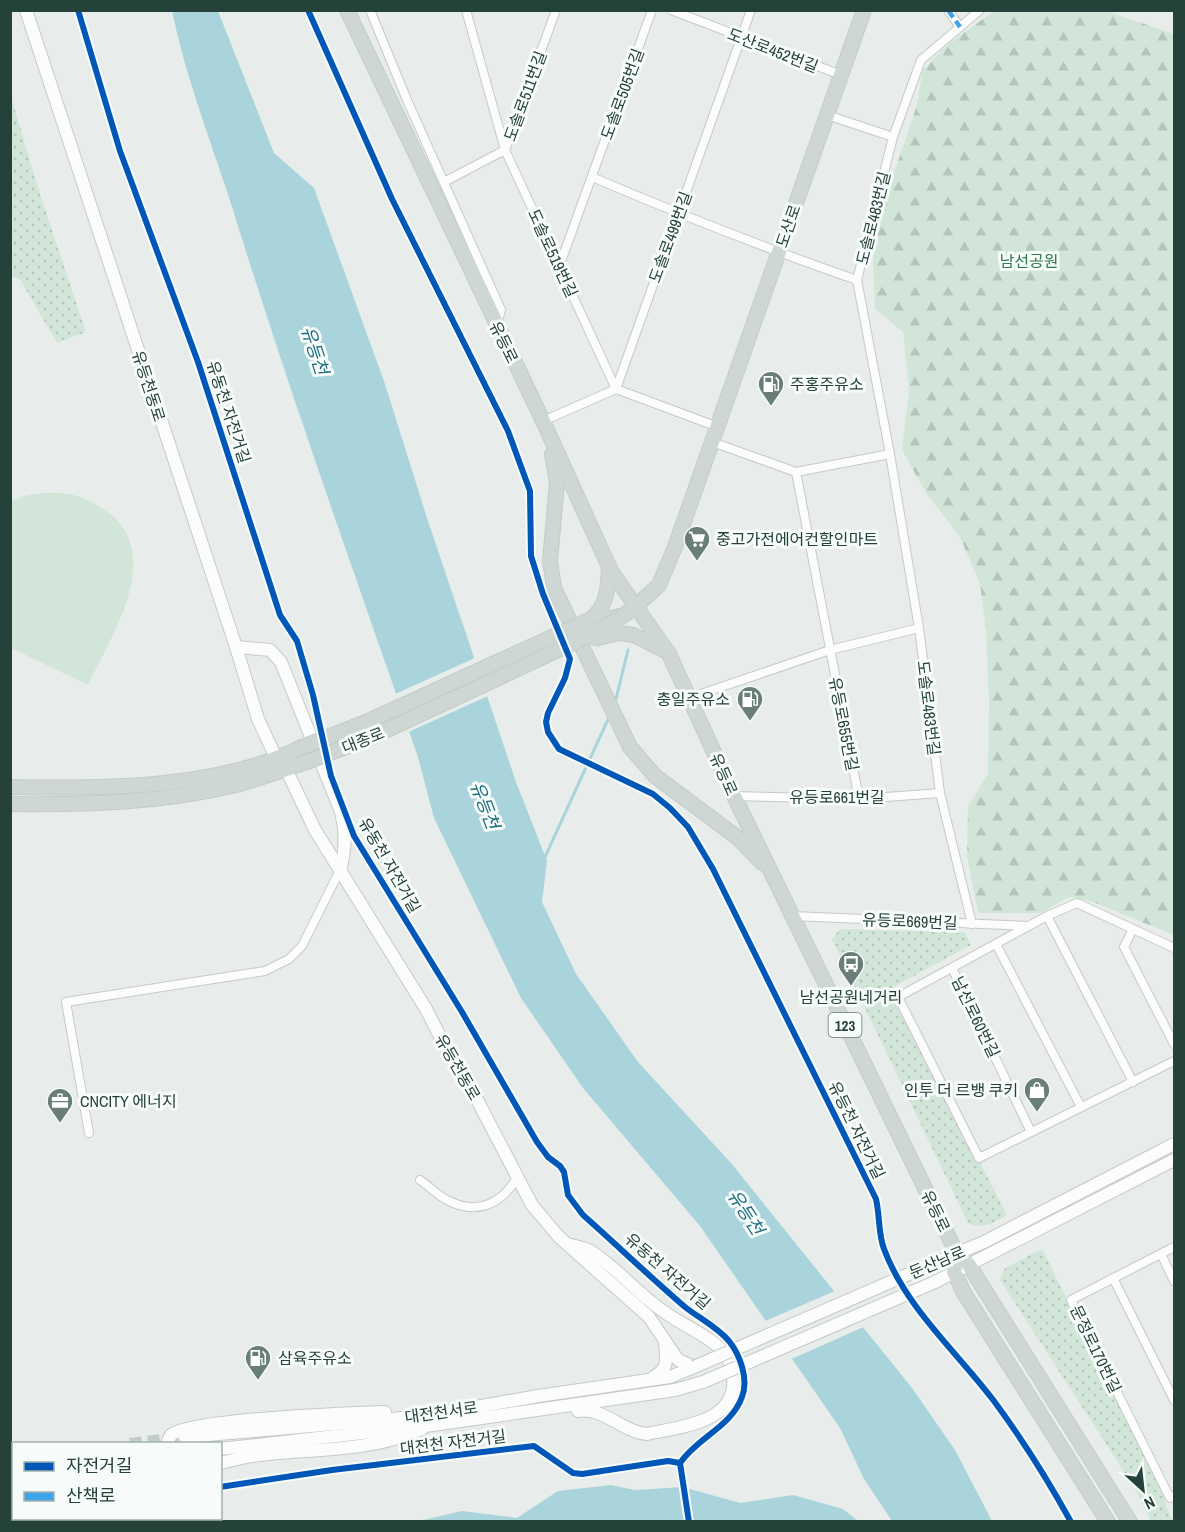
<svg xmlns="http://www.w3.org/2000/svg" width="1185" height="1532" font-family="'Archivo Narrow','Noto Sans KR',sans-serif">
<defs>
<pattern id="green-dots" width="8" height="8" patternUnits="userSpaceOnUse" patternTransform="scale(1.5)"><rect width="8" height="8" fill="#d1e6d8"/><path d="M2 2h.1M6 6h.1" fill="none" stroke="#b3c6ba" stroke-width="1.8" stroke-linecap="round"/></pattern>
<pattern id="forest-firs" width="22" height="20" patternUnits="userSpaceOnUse" patternTransform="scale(1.5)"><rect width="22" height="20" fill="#d1e6d8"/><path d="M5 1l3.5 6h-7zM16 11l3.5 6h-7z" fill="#b3c6ba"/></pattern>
</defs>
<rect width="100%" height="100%" fill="#e8edeb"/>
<g fill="url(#green-dots)">
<polygon points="10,93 39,191 86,332 57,343 20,279 11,276"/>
<path d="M840 929 965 932 971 945 891 988 1007 1215C994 1222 983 1230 968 1223L832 939Z"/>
<polygon points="1042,1249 1163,1493 1167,1508 1173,1521 1151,1521 1134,1487 1000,1280 1005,1268"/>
</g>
<polygon fill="url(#forest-firs)" points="994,11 1106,11 1174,34 1174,935 1090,901 1069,897 1040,913 978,913 967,856 968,807 988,773 989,702 986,630 980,584 960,537 926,493 902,450 909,390 903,332 875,309 873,260 881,211 916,108 923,70 947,45"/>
<path fill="#d1e6d8" d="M43 493C68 492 82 495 103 509 168 550 112 635 88 685L11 648V502L24 496Z"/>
<g fill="#a9d4db">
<path d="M172 11H218L274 153 314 188 385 384 427 518 516 782 547 861 542 902 576 974 638 1062 731 1163 912 1388 955 1450 992 1521H892L864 1479 840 1428 700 1226 583 1088 521 998 434 818 418 757C355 575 290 394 233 210 212 144 186 79 172 11Z"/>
<polygon points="611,1485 635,1490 683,1487 740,1503 793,1495 843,1509 858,1521 419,1521 462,1511 517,1518 558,1491"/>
</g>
<g fill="#e8edeb">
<polygon points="477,657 490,695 406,733 393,695"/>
<polygon points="837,1290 866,1326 789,1360 763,1322"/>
</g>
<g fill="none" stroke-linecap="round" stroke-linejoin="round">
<g stroke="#a9d4db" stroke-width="3">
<polyline points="615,703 628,650"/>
<polyline points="544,859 610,715"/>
</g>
<g stroke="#c1cbc8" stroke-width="12" stroke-dasharray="12 6" stroke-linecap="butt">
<polyline points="130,1444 178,1438"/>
<polyline points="10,1448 14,1448"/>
<polyline points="10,1460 14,1460"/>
</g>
<g stroke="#c5cac8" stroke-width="10">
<g id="minor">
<polyline points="370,10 407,100 501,310 497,324"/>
<polyline points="466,10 505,150 616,389 718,427"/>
<polyline points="671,10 841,75"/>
<polyline points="948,10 960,27"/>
<polyline points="827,115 893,137"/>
<path d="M592 177C679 214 767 249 857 280"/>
<polyline points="444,182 505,150 556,10"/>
<polyline points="559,267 652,10"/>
<polyline points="543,421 616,389 751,10"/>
<polyline points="712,442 796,472"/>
<polyline points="796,472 859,799"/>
<polyline points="796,472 890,454"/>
<polyline points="689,698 830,650 919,628"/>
<polyline points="734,796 859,799 940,793"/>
<polyline points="792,916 1028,926"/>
<polyline points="1047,916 1133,1082"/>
<polyline points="972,924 940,793 919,628 890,454 857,280 893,137 921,60 980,10"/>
<polyline points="1133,929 1124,947 1174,1044"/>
<polyline points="996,944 1081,1107"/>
<polyline points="1174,948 1077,903 1047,916 898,997 979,1158 1174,1061"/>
<polyline points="952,968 1031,1132"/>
<polyline points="89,1133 66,1002 265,971 289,959 302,946 340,870"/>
<path d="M420 1180C429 1186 437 1195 447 1200 477 1216 502 1204 518 1176"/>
<polyline points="1174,1247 1071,1300 1170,1498 1174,1496"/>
<polyline points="1161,1254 1174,1281"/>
<polyline points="1113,1278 1174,1400"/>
</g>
</g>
<g stroke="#c3cbc8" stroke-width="14">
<g id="secondary">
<polyline points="26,10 236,647 258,719 277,760"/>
<path d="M236 647 270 650 281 662 341 812C346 833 346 849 340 870"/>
<polyline points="286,769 315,830 426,1009 448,1052 472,1090 532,1205 559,1237 649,1317 678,1360 694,1367"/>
<path d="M571 1245C578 1247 587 1248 592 1252 618 1269 638 1294 663 1311 683 1326 707 1334 724 1352 730 1360 732 1368 733 1378 738 1423 678 1427 647 1434 622 1432 604 1407 578 1411"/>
<polyline points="925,1267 984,1242 1174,1144"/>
<polyline points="935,1282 1174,1160"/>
<path d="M652 1378C670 1368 666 1361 665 1342"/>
<polyline points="185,1437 425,1416 538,1396 670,1377 694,1367"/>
<path d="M167 1444C168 1441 169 1438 171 1435 189 1419 354 1413 385 1412"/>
<polyline points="220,1449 433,1425 675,1390 703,1382"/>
<path d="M220 1463C231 1461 242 1457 252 1456 309 1448 369 1453 422 1429"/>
<polyline points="10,1484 14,1484"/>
</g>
</g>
<g stroke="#c3ccc9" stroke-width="16">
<g id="primary">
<polyline points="347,10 543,421 611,571 669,654 734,796 957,1254 969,1265 1130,1522"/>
<polyline points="552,454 557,483 550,561 554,588 630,747 655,776 738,838 762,863"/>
<polyline points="591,619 607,619 624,615 636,606 659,585 675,547 864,10"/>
<path d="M591 619C608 605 608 587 609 566"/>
<polyline points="634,635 669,653"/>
<path d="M10 787C103 789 218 789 302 747"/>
<path d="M10 804C85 805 159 803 232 786 257 780 282 770 307 762"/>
<polyline points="957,1254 954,1272 964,1293 1108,1522"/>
</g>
</g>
<use href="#minor" stroke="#fcfcfc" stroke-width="8"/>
<use href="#secondary" stroke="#fcfcfc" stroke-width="12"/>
<use href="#primary" stroke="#cfd7d5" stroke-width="14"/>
<g stroke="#c3cbc8" stroke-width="14" stroke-linecap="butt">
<g id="secondary-bridge">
<polyline points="694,1367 925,1267"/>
<polyline points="703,1382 935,1282"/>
</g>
</g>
<g stroke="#c3ccc9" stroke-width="16" stroke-linecap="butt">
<g id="primary-bridge">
<polyline points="594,639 619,633 634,635"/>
<polyline points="302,747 366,722 591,619"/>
<polyline points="307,762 372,737 599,631 624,615"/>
</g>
</g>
<use href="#secondary-bridge" stroke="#fcfcfc" stroke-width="12"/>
<use href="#primary-bridge" stroke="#cfd7d5" stroke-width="14"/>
<polyline stroke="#3ea4ec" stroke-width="4.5" stroke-dasharray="9 4.5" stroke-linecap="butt" points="948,10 960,27"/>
<g stroke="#f7fbf9" stroke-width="10">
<g id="cycleway">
<path d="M78 10 120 151 198 362 280 615 297 641 313 695 331 776 354 836 462 1012 537 1142 548 1157 560 1166 564 1172 568 1195 583 1215C617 1245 650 1277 685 1307 699 1318 717 1327 729 1341 740 1355 749 1379 742 1397 731 1427 698 1437 680 1463L689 1522"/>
<path d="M308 10 392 199 508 431 530 491 531 556 543 594 570 659 565 678 548 713 546 722 548 732 559 749 653 794 670 808 688 827 713 869 876 1199C880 1216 878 1233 884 1249 906 1308 957 1352 994 1401 1022 1439 1048 1480 1071 1522"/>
<polyline points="220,1487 332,1470 534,1446 573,1473 582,1474 668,1461 680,1463"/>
</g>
</g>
<use href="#cycleway" stroke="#0057b8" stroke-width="6"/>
</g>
<defs>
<g id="fuel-pin" transform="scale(1.35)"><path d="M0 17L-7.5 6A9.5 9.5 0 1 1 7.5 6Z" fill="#697e78" stroke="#f7fbf9"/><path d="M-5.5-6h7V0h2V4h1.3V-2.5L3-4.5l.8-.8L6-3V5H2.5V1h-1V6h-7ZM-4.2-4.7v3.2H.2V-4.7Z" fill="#fff"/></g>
<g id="supermarket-pin" transform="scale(1.35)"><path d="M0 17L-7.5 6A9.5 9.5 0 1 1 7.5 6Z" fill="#697e78" stroke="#f7fbf9"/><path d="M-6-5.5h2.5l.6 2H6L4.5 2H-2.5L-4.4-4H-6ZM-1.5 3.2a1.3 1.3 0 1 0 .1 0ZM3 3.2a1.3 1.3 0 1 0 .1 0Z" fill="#fff"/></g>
<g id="bus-pin" transform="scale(1.35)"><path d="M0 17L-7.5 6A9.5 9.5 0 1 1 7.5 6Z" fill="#697e78" stroke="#f7fbf9"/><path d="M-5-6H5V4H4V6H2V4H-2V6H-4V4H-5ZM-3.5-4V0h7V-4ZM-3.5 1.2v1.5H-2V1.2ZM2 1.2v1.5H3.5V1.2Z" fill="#fff"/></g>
<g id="shop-pin" transform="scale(1.35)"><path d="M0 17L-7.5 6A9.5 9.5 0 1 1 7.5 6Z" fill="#697e78" stroke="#f7fbf9"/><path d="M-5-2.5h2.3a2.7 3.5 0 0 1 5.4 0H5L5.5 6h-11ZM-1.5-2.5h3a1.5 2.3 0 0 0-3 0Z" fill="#fff"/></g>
<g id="office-pin" transform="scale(1.35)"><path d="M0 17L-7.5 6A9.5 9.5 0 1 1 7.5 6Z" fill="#697e78" stroke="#f7fbf9"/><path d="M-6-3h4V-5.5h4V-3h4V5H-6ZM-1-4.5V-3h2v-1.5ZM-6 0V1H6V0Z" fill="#fff"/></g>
</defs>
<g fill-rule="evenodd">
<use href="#fuel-pin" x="771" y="384"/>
<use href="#supermarket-pin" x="697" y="539"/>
<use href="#fuel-pin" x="750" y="699"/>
<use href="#bus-pin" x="851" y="964"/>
<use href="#shop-pin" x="1037" y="1090"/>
<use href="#office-pin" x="60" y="1101"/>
<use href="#fuel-pin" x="258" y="1358"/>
</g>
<g text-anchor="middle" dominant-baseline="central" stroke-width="6" stroke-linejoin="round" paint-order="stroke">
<rect fill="#f7fbf9" stroke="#637a73" stroke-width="1.5" x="828.5" y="1013" width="33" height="24" rx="4.5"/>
<g font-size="15" font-weight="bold" fill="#24423a">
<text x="845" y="1025">123</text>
</g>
<g font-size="16" fill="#24423a" stroke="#f7fbf9">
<text transform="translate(773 50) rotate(21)">도산로452번길</text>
<text transform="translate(622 94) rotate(-70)">도솔로505번길</text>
<text transform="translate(525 96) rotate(-70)">도솔로511번길</text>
<text transform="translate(873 218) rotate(-76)">도솔로483번길</text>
<text transform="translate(788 226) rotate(-71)">도산로</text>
<text transform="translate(670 237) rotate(-70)">도솔로499번길</text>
<text transform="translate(553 253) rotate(65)">도솔로519번길</text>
<text transform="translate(504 342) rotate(64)">유등로</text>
<text transform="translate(149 386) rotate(72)">유등천동로</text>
<text transform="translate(229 412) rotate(72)">유동천 자전거길</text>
<text transform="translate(929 708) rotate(83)">도솔로483번길</text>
<text transform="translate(844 724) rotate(79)">유등로655번길</text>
<text transform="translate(363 740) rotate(-22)">대종로</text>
<text transform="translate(724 774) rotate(66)">유등로</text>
<text x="837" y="797">유등로661번길</text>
<text transform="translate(390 865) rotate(60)">유동천 자전거길</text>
<text transform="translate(910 921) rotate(2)">유등로669번길</text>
<text transform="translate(976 1017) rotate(64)">남선로60번길</text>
<text transform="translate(458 1067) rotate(60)">유등천동로</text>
<text transform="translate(857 1130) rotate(64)">유등천 자전거길</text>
<text transform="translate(936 1211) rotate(64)">유등로</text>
<text transform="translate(937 1262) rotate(-23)">둔산남로</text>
<text transform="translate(668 1271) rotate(41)">유동천 자전거길</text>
<text transform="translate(1096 1349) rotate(64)">문정로170번길</text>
<text transform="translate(441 1412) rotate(-8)">대전천서로</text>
<text transform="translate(453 1442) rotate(-7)">대전천 자전거길</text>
</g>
<g font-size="16" fill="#2d7a4b" stroke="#f7fbf9">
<text x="1029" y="261">남선공원</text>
</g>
<g font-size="16" fill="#24423a" stroke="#f7fbf9" text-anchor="start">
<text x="790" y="384">주홍주유소</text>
<text x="716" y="539">중고가전에어컨할인마트</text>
<text x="730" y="699" text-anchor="end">충일주유소</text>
<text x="851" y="997" text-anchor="middle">남선공원네거리</text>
<text x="1018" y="1090" text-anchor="end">인투 더 르뱅 쿠키</text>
<text x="80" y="1101">CNCITY 에너지</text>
<text x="278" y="1358">삼육주유소</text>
</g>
<g font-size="18" font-style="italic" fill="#1c6f80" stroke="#f7fbf9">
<text transform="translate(315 350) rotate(72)">유등천</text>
<text transform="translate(485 805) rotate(69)">유등천</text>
<text transform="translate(746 1212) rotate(57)">유등천</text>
</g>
</g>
<rect width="1185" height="1532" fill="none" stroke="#24423a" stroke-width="24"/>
<rect x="12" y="1442" width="210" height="78" fill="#f7fbf9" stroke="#a3b1ad" stroke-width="1.5"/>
<rect x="24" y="1462" width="30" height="9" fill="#0057b8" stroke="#a3b1ad" stroke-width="1.5"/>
<text x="66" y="1472" font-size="18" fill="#24423a">자전거길</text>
<rect x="24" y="1492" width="30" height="9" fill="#3ea4ec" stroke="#a3b1ad" stroke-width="1.5"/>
<text x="66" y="1502" font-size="18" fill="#24423a">산책로</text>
<g transform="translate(1143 1490) rotate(153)" stroke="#f7fbf9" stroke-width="4.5" paint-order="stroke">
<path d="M0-4.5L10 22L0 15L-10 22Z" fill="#24423a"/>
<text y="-9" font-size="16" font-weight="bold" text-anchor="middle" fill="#24423a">N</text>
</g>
</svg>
